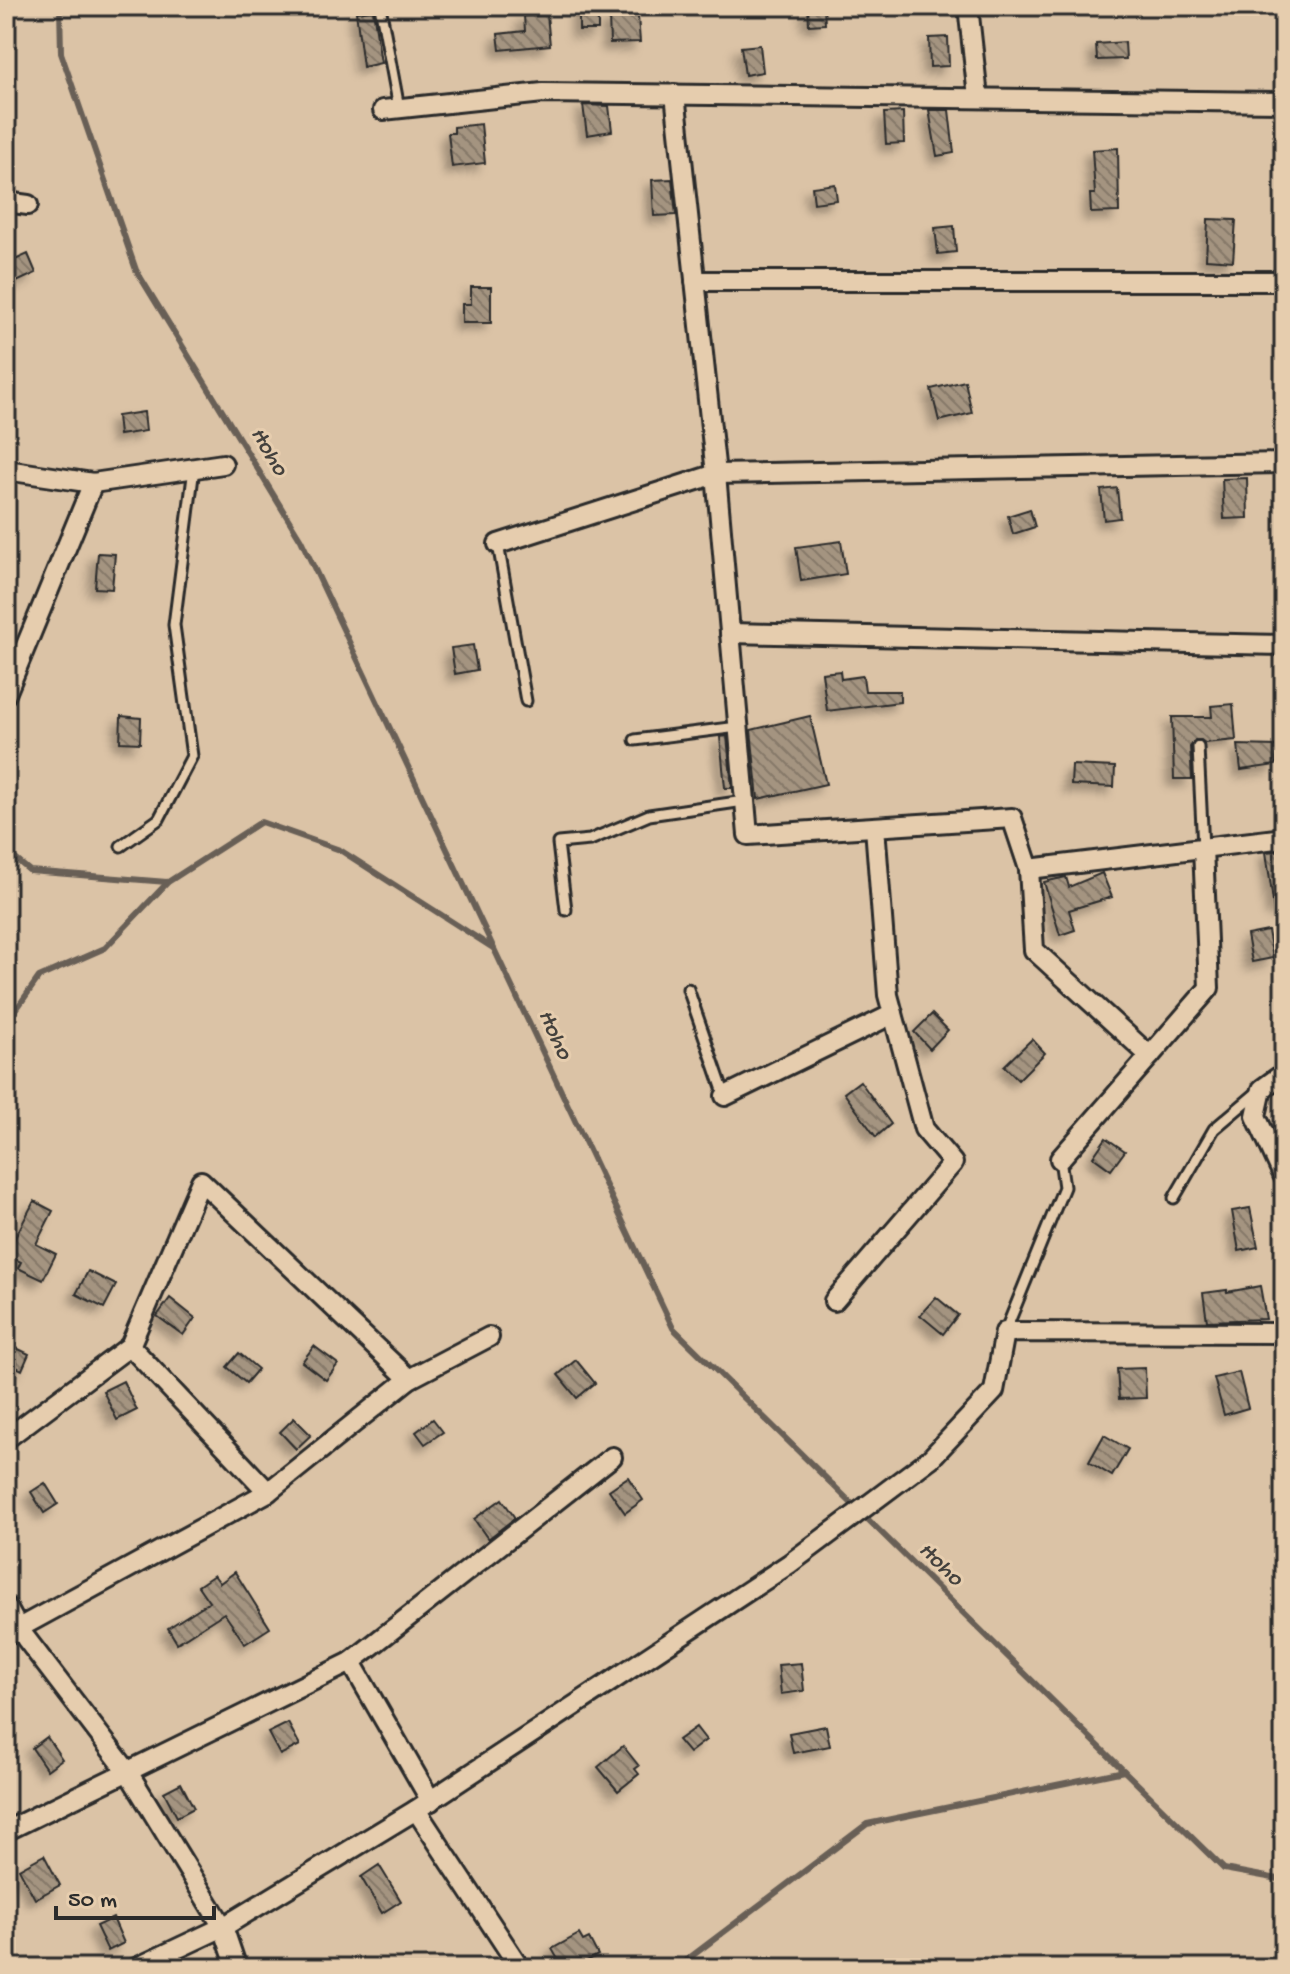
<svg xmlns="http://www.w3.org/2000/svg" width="1290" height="1974" font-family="'Gochi Hand',sans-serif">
<defs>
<pattern id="building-back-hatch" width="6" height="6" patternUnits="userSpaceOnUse" patternTransform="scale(2)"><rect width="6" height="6" fill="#a49480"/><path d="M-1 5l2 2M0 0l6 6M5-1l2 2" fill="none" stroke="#867969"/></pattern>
<filter id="shadow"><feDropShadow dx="-7" dy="7" stdDeviation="4" flood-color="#0004"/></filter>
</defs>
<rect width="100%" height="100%" fill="#dbc3a6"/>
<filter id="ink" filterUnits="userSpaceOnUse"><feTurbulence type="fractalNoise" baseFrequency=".0125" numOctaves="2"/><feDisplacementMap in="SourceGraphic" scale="16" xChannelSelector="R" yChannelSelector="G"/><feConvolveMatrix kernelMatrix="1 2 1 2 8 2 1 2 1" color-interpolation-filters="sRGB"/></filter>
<g filter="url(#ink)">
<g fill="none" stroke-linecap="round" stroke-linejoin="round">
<g stroke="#685f56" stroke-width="6">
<polyline points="60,6 61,53 136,270 301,540 673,1328 1224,1869 1284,1880"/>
<polyline points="6,851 30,871 167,882"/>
<polyline points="6,1024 39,977 105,948 168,882 261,822 340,850 493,948"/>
<polyline points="676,1968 867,1824 1124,1771"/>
</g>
</g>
<g fill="url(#building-back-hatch)" stroke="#2b2b2b" stroke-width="2" filter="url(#shadow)">
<rect x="579" y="6" width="19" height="24"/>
<polygon points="808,6 824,6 825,24 809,25"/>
<polygon points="373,10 381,63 363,67 356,12"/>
<polygon points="547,15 550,45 500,50 498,34 525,31 524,16"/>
<polygon points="638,16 640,42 610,43 609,17"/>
<polygon points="948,37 949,66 930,67 929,38"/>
<polygon points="1125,42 1126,59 1097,60 1096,44"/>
<polygon points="760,45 763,72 745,75 741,47"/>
<polygon points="583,105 609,106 612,131 587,135"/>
<polygon points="929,110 949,110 954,153 937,156"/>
<polygon points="903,112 904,143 886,144 884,113"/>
<polygon points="481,124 485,163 452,167 448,133 454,133 454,127"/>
<polygon points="1118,148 1119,212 1091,213 1090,194 1095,194 1092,150"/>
<polygon points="672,179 676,215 654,216 652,180"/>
<polygon points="835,184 837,200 814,203 812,187"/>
<polygon points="1208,219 1236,220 1233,261 1206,259"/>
<polygon points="954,226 956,252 938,254 935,228"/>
<polygon points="28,254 36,273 6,287 6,264"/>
<polygon points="471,287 491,287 491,323 462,323 462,304 471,304"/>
<polygon points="965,381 972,413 939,421 931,389"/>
<polygon points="144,412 146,431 119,435 117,416"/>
<polygon points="1247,478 1248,518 1224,519 1222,479"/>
<polygon points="1117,488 1120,518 1104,520 1101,490"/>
<polygon points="1030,509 1035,527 1013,534 1008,516"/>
<polygon points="841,541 846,574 801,581 796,547"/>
<polygon points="98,553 115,554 112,589 95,588"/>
<polygon points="473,645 477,670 455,674 451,648"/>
<polygon points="840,671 841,679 863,676 865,691 900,691 900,702 827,711 822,673"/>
<polygon points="1233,704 1236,740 1205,743 1201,740 1195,740 1190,747 1192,779 1174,779 1172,717 1212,717 1211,706"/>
<polygon points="121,716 141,718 140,743 120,742"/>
<polygon points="810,716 826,784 758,799 751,730"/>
<polygon points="727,736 732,788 725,788 720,737"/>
<polygon points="1238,745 1277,746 1276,765 1241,770"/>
<polygon points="1072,765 1115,767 1114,787 1071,785"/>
<polygon points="1284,850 1284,908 1274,909 1266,852"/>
<polygon points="1102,873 1112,897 1069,910 1075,930 1060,935 1044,882 1066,877 1069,887"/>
<polygon points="1268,931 1273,958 1252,962 1247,935"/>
<polygon points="932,1014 948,1030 930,1049 914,1032"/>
<polygon points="1032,1039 1045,1053 1018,1080 1004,1066"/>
<polygon points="860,1081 891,1124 876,1137 844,1093"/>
<polygon points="1106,1138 1125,1151 1111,1170 1093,1157"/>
<polygon points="34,1201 53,1211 36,1244 56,1254 43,1280 18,1268 21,1262 6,1255"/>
<polygon points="1250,1208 1258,1247 1239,1251 1232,1211"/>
<polygon points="88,1271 116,1285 104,1308 76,1294"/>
<polygon points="1260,1286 1266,1319 1207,1321 1203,1293 1227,1290 1227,1292"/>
<polygon points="936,1297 958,1315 943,1334 920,1315"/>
<polygon points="170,1298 195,1318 183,1335 157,1316"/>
<polygon points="6,1343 29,1354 22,1370 6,1362"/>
<polygon points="314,1346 338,1364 326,1380 302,1362"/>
<polygon points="239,1353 258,1369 246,1383 227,1367"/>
<polygon points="576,1360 595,1383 577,1398 558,1375"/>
<polygon points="1145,1368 1146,1398 1119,1399 1117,1369"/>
<polygon points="1239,1372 1248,1408 1224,1415 1214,1378"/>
<polygon points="123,1381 137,1410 117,1420 103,1391"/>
<polygon points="294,1418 311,1435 296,1449 280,1432"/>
<polygon points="433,1419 443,1432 425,1444 416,1432"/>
<polygon points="1104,1435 1128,1449 1112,1476 1089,1462"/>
<polygon points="628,1477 643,1500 625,1513 609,1490"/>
<polygon points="45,1483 58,1504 44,1513 31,1492"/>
<polygon points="502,1499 515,1518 488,1539 474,1519"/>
<polygon points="235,1572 270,1628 245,1644 224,1613 177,1643 168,1628 209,1602 198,1586 214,1575 220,1583"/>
<polygon points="801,1663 804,1691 781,1694 778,1665"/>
<polygon points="288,1723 300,1745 280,1755 268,1733"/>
<polygon points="826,1726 830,1746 793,1753 789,1733"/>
<polygon points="696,1727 706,1740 689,1753 678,1740"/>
<polygon points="47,1737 62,1759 47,1770 32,1748"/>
<polygon points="623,1746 639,1766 635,1769 639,1774 618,1791 598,1767"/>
<polygon points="181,1783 194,1808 177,1817 164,1792"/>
<polygon points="44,1855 60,1885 35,1899 19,1869"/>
<polygon points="379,1865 401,1901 382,1913 361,1877"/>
<polygon points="113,1918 124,1943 108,1951 96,1926"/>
<polygon points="579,1934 583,1941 589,1938 598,1955 574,1968 563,1968 552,1949"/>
</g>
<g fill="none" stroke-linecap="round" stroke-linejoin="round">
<g stroke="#2b2b2b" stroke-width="15">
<g id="service">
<polyline points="380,6 399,108"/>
<polyline points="498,544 526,701"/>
<polyline points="635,740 738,727"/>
<polyline points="1198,747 1203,848"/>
<polyline points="121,846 159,819 192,756 174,625 194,468"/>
<polyline points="566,910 558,843 590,840 649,815 744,801"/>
<polyline points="688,989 725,1096"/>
<polyline points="1174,1198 1214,1129 1260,1090"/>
<polyline points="1005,1332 1064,1187 1060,1159"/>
</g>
</g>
<g stroke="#2b2b2b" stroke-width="24">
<g id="minor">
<polyline points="968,6 978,97"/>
<polyline points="675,94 716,474 748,835 1012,818 1029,869 1034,950 1150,1056"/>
<polyline points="383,110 543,93 1284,102"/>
<polyline points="6,202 28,205"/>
<polyline points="695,281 1284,281"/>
<polyline points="6,470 93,483 223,464"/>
<polyline points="498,544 716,474 1284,463"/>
<polyline points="730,633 1284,645"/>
<polyline points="6,694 93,483"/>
<polyline points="1029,869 1284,838"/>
<polyline points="1284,1073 1262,1089 1256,1116 1284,1177"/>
<polyline points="725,1096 893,1014"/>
<polyline points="1060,1159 1209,988 1203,848"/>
<polyline points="834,1301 953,1163 924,1129 888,995 875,827"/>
<polyline points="130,1346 268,1492"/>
<polyline points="6,1439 130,1346 201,1181 409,1379"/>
<polyline points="6,1606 18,1628 128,1772 223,1927 237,1968"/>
<polyline points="6,1635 268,1492 409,1379 489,1337"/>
<polyline points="351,1662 431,1801"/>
<polyline points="416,1810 520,1968"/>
<polyline points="6,1831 351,1662 612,1457"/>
<polyline points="136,1968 223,1927 416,1810 789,1564 931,1458 994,1391 1005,1332 1284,1333"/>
</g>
</g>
<use href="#service" stroke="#e6cdae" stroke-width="9"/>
<use href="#minor" stroke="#e6cdae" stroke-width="18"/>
</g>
</g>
<g text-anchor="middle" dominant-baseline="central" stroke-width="6" stroke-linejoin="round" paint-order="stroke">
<g font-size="24" font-style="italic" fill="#44413d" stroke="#e6cdae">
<text transform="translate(268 452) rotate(59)">Hoho</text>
<text transform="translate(554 1035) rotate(65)">Hoho</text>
<text transform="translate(940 1565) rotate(44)">Hoho</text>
</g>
</g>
<rect width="1290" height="1974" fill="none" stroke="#e6cdae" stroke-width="32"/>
<rect x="16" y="16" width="1258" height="1942" fill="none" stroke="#2b2b2b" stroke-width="3" filter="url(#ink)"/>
<path d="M56 1906v12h158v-12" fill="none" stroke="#2b2b2b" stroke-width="4"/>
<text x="68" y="1906" font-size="24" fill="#2b2b2b" stroke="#e6cdae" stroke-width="6" paint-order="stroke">50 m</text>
</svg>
